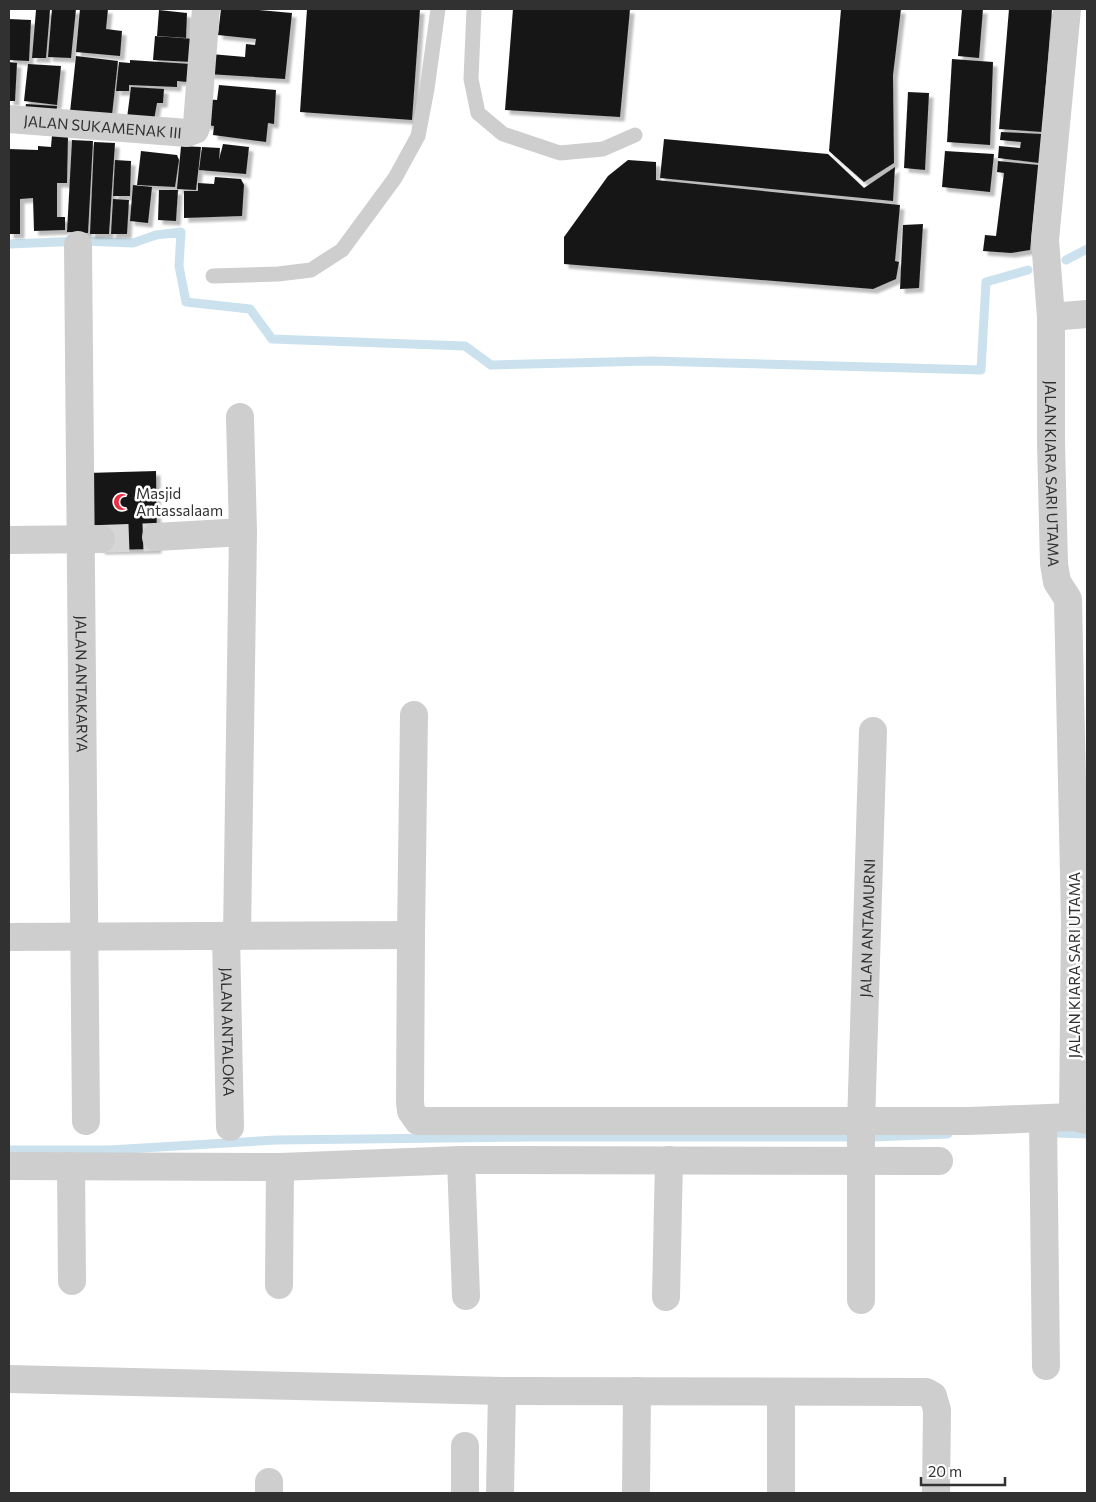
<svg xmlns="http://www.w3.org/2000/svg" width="1096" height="1502" font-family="Commissioner,sans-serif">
<defs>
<filter id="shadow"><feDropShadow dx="4.5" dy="4.5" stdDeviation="1" flood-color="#0004"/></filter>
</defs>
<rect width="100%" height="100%" fill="#fff"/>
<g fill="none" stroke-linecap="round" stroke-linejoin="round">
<g stroke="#cbe2ee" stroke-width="9">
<polyline points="9,244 83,241 133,243 156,235 181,232 179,266 186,302 250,309 272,339 465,346 491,365 651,361 981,370 986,282 1028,270"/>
<polyline points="1066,260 1087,249"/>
<polyline points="1056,1133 1087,1134"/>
<polyline points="9,1150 109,1150 276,1140 534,1137 874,1137 948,1134"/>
</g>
</g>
<g fill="#181818" filter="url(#shadow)">
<polygon points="52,9 76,9 71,58 48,57"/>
<polygon points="80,9 108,9 106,29 122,31 120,56 76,52"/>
<polygon points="221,9 248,9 292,13 285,79 208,74 211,54 245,57 246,44 255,45 256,39 218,35"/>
<polygon points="307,9 420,9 412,120 300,112"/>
<polygon points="513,9 630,9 620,117 505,110"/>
<polygon points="841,9 901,9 893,75 894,163 864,182 829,151"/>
<polygon points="962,9 983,9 979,58 958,56"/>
<polygon points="1009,9 1052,9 1042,132 999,129"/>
<polygon points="36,10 50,10 46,58 32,58"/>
<polygon points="159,10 187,13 186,38 157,36"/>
<polygon points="9,19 31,20 29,61 9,60"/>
<polygon points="155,36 194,39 192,62 153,60"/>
<polygon points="76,56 118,61 112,115 70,112"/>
<polygon points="952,59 993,62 990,145 947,142"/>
<polygon points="130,60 191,64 187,82 177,81 177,87 129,85 129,91 116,91 119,62 130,63"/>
<polygon points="9,62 17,63 15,101 9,101"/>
<polygon points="28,64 61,66 57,105 24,101"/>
<polygon points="219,85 276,90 274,124 268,123 266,142 213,135 214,126 201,124 204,99 217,100"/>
<polygon points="131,87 164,89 163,103 157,103 154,120 127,118"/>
<polygon points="908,92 929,93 925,170 904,168"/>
<polygon points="26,104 57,106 56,117 24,115"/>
<polygon points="1001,132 1042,134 1039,163 998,158 999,146 1020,148 1021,142 1000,140"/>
<polygon points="52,135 68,136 67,183 57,183 57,217 65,217 65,230 34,231 33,198 20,199 20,234 9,234 9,149 38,150 38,146 51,147"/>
<polygon points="664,139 828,154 864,188 895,167 893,201 660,178"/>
<polygon points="72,140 93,141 88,233 67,232"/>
<polygon points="94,142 115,143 109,234 90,234"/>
<polygon points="223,144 249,147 246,174 199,170 202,147 220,148 219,160"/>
<polygon points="181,146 201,147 196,190 177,189"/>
<polygon points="141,151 177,155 179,160 175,187 137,185"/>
<polygon points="945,151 994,154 990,192 942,187"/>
<polygon points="115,160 131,161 130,196 113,196"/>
<polygon points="628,160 656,162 656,180 900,205 895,261 899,262 896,279 873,289 564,264 564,237 608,176"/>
<polygon points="998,161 1039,165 1030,250 1011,253 983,251 985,235 996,236 1004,173 997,172"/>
<polygon points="215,177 241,179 244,185 242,216 184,218 184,191 198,191 198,183 214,184"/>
<polygon points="133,185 152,187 148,223 130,221"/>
<polygon points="159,190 178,190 176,221 158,220"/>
<polygon points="113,199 129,200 127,234 111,234"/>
<polygon points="923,224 919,288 900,289 903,225"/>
<polygon points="156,471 157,549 101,550 88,532 87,473"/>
</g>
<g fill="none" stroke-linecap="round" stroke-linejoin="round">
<polyline stroke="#d6d6d6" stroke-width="28" stroke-dasharray="28 14" stroke-linecap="butt" points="101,539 156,537"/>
<g stroke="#cecece" stroke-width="15">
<polyline points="474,9 471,79 478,113 503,134 560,153 603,149 635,135"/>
<polyline points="213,276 278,274 311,270 342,250 395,178 418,136 427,89 438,9"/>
</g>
<g stroke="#cecece" stroke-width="28">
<path id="s1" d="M1067 9 1045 240 1051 317V442L1054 564 1057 582 1068 599 1075 921 1073 1117"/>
<path id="s2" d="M9 119 187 133 195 130 197 124 206 9"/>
<path id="s3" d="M78 245 86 1121"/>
<polyline points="1051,317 1087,314"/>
<polyline points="156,537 243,532"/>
<polyline points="9,540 101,539"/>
<polyline points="414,715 411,935 410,1102 411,1111 418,1121 969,1121 1073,1117 1087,1120"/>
<path id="s4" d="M226 936 230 1127"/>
<polyline points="237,936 243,532 240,417"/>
<polyline points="9,937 411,935"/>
<polyline points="1043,1119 1046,1366"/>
<polyline points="461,1160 466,1296"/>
<polyline points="9,1166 280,1167 461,1160 939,1161"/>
<polyline points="71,1166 72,1281"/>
<polyline points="279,1285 280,1167"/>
<polyline points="666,1297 669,1160"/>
<path id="s5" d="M861 1300V1125L873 731"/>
<polyline points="9,1379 502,1391 926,1392 933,1396 937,1410 936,1493"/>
<polyline points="465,1446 465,1493"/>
<polyline points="269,1482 269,1493"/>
<polyline points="500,1493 502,1391"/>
<polyline points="636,1493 637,1391"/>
<polyline points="781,1493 781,1392"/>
</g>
</g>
<defs>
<g id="mosque-bare" transform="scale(1.35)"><path d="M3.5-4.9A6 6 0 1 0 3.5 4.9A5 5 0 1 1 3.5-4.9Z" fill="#ed2e43" stroke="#fff" stroke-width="2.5" paint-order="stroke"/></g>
</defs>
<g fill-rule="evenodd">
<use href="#mosque-bare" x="122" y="502"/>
</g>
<g text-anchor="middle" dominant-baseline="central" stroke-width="5" stroke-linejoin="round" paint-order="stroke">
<g font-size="15" fill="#313131" stroke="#fff">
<text stroke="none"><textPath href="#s2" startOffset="94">JALAN SUKAMENAK III</textPath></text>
<text stroke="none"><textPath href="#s1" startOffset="466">JALAN KIARA SARI UTAMA</textPath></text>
<text stroke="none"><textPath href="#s3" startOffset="439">JALAN ANTAKARYA</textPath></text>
<text stroke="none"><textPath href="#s5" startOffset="372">JALAN ANTAMURNI</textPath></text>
<text transform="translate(1074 965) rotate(-90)">JALAN KIARA SARI UTAMA</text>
<text stroke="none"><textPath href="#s4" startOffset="96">JALAN ANTALOKA</textPath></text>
</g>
<g font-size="15" fill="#313131" stroke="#fff" text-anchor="start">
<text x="136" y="493">Masjid<tspan x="136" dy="17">Antassalaam</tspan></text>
</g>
</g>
<rect width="1096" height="1502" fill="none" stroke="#313131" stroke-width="20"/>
<path d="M921 1477v8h84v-8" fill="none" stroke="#313131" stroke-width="2.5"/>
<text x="928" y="1477" font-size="15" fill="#313131" stroke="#ffffff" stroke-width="4" paint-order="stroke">20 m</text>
</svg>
